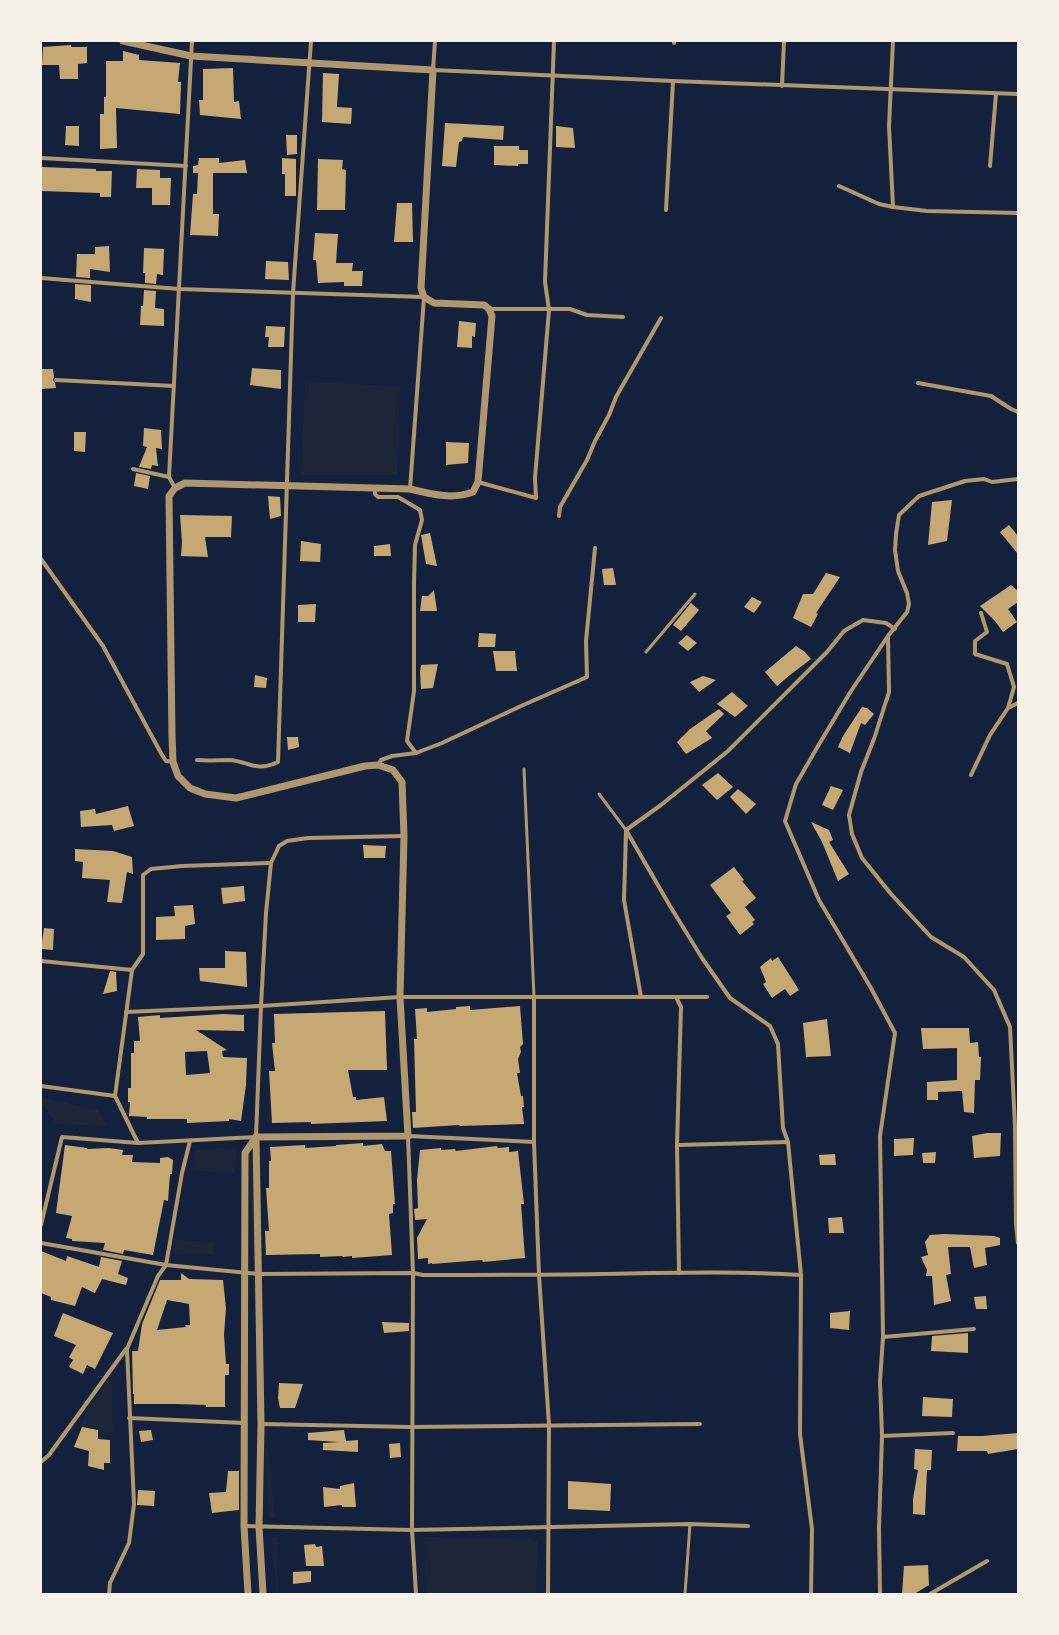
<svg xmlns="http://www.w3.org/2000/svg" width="1059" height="1635" font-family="'Roboto Serif',serif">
<rect width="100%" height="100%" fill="#14213d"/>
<g fill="#1d2539">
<polygon points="305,382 400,386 397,475 301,475"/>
<polygon points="41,1097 98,1110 107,1126 57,1124 41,1103"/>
<polygon points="236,1148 234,1174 192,1170 195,1150"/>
<polygon points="253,1155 257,1262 253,1263 249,1156"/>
<polygon points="175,1239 214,1243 213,1254 175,1255"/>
<polygon points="254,1282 259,1282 266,1430 275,1518 270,1518 262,1430"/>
<polygon points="113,1373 112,1407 113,1433 104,1434 95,1427 82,1425 85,1414"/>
<polygon points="272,1537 277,1537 278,1594 276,1594"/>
<polygon points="424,1537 528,1538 538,1542 536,1594 427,1594"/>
</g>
<g fill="#c6a872" fill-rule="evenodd">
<polygon points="71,45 71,47 87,47 87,63 78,64 78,79 60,79 59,65 42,65 43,47"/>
<polygon points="123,51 139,55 139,60 180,63 178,82 181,82 180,114 116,108 117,148 100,149 100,114 104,114 104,97 106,97 106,61 123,61"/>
<polygon points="233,68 234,102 239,101 241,119 200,115 199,100 203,100 203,69"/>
<polygon points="323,73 339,74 337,107 352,108 351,124 322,122"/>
<polygon points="445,123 504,126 503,140 463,137 462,141 459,142 456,167 442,166"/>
<polygon points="66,126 79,126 79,146 65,145"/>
<polygon points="556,126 573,128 575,148 556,147"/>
<polygon points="286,135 297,135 297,154 287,155"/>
<polygon points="494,146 519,146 519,150 528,150 528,164 518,164 518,166 494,165"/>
<polygon points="199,158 219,158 219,163 245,160 247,173 213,173 213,214 219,214 218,236 190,235 193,194 197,194 198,173 193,173 193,166 198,165"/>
<polygon points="282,158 296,159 296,196 285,196 285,174 282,174"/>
<polygon points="318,159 343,160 342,169 346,170 345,210 317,210"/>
<polygon points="41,167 96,169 96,171 112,171 111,197 100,197 100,193 41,191"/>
<polygon points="137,169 160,170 160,178 171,178 170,205 152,205 152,188 136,188"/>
<polygon points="397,203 412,203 413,242 394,242"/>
<polygon points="315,233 338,234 336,263 353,263 352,271 363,271 362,286 344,286 344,282 318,283 316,260 313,260"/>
<polygon points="109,246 110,272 90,269 90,278 76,277 77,254 95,254 95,247"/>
<polygon points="144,248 164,249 163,275 157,274 156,284 145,283 145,273 143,273"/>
<polygon points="266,261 288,262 289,280 265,279"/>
<polygon points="75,284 91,285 91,302 75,299"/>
<polygon points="144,290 156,291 155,308 164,309 164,326 140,325 141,306 143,306"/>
<polygon points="459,321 476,323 475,337 472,336 472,348 457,347"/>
<polygon points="266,326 285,327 284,347 268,347 269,337 265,337"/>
<polygon points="252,368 281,370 281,389 250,385"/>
<polygon points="41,369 53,369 54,377 53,380 55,383 56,388 41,389"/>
<polygon points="144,428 161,430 162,449 156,448 158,466 152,465 151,469 139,467 147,447 143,446"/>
<polygon points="74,432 86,432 85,452 74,451"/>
<polygon points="446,442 469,443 468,463 446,465"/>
<polygon points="136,473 150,476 148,489 134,486"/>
<polygon points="268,496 280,497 281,516 270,519"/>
<polygon points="952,500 947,541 928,545 932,502"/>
<polygon points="180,515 232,516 231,537 205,537 208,557 181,556 182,542"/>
<polygon points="1009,525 1018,536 1018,554 1000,532"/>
<polygon points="430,533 437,566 426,564 421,535"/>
<polygon points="301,541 321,544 320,562 300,561"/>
<polygon points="390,544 391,556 374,556 374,546"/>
<polygon points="613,568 616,585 604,585 602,569"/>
<polygon points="826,573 840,577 816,613 818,614 811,627 793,618 803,594 813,594"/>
<polygon points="1011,585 1018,591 1018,602 1008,609 1017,622 1003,632 995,621 980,606"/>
<polygon points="434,590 437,611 420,611 422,596 428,596"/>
<polygon points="752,597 762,602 754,613 744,607"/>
<polygon points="691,603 699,610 681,631 673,625"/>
<polygon points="316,604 315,622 298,622 298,605"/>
<polygon points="479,633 496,634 495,647 478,647"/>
<polygon points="687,635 697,643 688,651 678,643"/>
<polygon points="796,646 805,652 811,659 790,675 777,686 765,672"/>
<polygon points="493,651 515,651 517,671 496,671"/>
<polygon points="438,664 433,688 421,689 420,672 421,665"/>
<polygon points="255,675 267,678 266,688 254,687"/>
<polygon points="703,676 716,680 699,692 690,682"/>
<polygon points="732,692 748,706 735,717 717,704"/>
<polygon points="862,707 867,708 874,714 865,725 861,723 850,753 838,747 843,736"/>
<polygon points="719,709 724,714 706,731 712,738 686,754 677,742 690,729"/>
<polygon points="287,737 298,737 299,747 288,750"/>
<polygon points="718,773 733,787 717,800 702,785"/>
<polygon points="831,786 843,790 833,810 822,805"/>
<polygon points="738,789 756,804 746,814 730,797"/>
<polygon points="128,806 134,826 114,831 112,825 81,827 80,811 95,809 96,814"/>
<polygon points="811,822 829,830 833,840 829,842 849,874 838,881 822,842"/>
<polygon points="363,845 386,846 385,858 364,858"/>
<polygon points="75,849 113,851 132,857 133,874 127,872 122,903 107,902 110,880 82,878 83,862 75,861"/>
<polygon points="734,867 744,880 742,881 756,898 745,907 755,920 752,922 754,924 740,935 726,916 731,913 710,885"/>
<polygon points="244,886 245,901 223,904 221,888"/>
<polygon points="193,905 195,924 185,926 185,939 156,940 156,917 175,916 174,906"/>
<polygon points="44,928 54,929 53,950 41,949"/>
<polygon points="225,951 246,952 247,987 200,981 199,968 225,968"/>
<polygon points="778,957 799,990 790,996 785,989 772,998 763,984 766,982 760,967 771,958 772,961"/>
<polygon points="110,971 116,972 117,991 103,994"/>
<polygon points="470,1006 470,1010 520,1006 523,1044 520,1047 521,1052 518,1059 520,1073 517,1073 521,1096 523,1096 524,1107 522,1107 524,1124 460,1126 459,1125 413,1128 412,1112 416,1112 414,1039 417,1039 415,1009 427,1008 427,1012 456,1009 456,1007"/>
<polygon points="385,1011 387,1070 348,1070 353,1097 356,1097 356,1100 384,1097 387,1121 311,1124 311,1122 272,1123 269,1071 275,1071 272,1043 275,1043 274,1014"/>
<path d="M223 1014 244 1015V1031L196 1030 227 1050 222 1051 223 1057 247 1058 246 1085 241 1121 229 1119V1121L187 1123V1119H147V1117L129 1116 130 1102H128V1088H131V1053H134V1041H140L138 1017 160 1015V1018ZM207 1051 210 1073 186 1075 185 1052Z"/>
<polygon points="827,1019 831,1056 806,1057 803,1023"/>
<polygon points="921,1028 969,1028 970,1043 978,1042 979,1057 981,1057 980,1080 975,1080 974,1113 964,1112 962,1091 938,1092 938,1100 927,1100 927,1082 957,1080 957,1048 923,1049"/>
<polygon points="987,1133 1001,1133 1000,1156 974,1158 972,1136"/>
<polygon points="914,1138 913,1155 894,1156 894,1139"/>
<polygon points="363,1143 363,1146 382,1144 385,1151 391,1151 395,1204 393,1204 393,1213 389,1214 392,1255 352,1258 352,1256 343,1257 342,1256 320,1257 320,1254 266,1255 265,1231 269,1231 266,1188 269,1188 269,1161 271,1161 270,1147 305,1145 305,1148 336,1146 336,1145"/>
<polygon points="65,1145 87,1148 87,1149 109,1148 123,1150 122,1155 133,1155 132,1162 160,1163 160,1158 168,1157 173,1160 172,1174 170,1174 168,1201 164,1200 153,1255 124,1250 123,1254 103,1250 105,1243 72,1241 72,1239 66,1238 72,1216 56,1213"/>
<polygon points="497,1146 498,1148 509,1147 509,1152 518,1151 524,1204 521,1204 525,1258 483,1262 482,1260 432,1264 432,1263 428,1264 428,1258 418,1259 417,1238 427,1219 415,1220 414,1209 418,1208 417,1180 420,1150 441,1148 441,1150 455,1149 456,1151"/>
<polygon points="936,1152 935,1163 923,1163 922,1153"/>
<polygon points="835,1154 836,1165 820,1165 819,1155"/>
<polygon points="842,1217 844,1233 829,1233 828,1218"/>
<polygon points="944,1234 994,1236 1000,1238 1000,1245 985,1248 987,1265 974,1268 970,1247 948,1247 951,1274 946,1275 951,1301 934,1305 932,1276 926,1276 927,1270 921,1257 928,1255 925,1242 930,1235"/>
<polygon points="41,1251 66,1261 67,1256 99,1267 101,1257 122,1261 118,1274 128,1278 126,1285 102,1279 95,1293 82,1287 75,1306 51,1300 51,1297 41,1293"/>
<path d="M181 1273 189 1279 223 1280 226 1308 224 1335 226 1364H229V1375H225V1407H206V1405L176 1404H134V1394H133L132 1351H138L142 1324 160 1280H181ZM167 1300 189 1304 190 1325H185L186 1327 157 1330Z"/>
<polygon points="986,1296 987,1309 976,1309 974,1297"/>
<polygon points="850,1311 849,1330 830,1328 830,1313"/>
<polygon points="63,1313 113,1333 95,1369 87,1365 83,1374 69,1367 73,1360 69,1357 76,1345 54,1336"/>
<polygon points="382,1322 409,1323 409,1331 384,1333"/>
<polygon points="968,1333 968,1353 931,1351 932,1336"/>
<polygon points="279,1383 303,1384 295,1408 280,1408 278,1398"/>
<polygon points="923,1397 953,1399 952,1417 922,1416"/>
<polygon points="82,1427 98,1430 98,1439 110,1440 110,1463 104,1463 104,1470 88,1466 89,1451 74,1447"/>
<polygon points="151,1430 153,1440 141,1442 139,1431"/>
<polygon points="344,1430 346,1441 358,1440 358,1452 323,1450 323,1443 338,1442 308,1440 308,1433"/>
<polygon points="1018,1433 1018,1449 988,1454 987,1451 957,1451 958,1436 982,1436"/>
<polygon points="400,1443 401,1457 390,1458 389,1444"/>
<polygon points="915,1449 932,1450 931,1470 927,1470 925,1515 913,1514 913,1499 918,1470 914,1469"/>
<polygon points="228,1471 239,1471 239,1510 212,1513 209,1493 226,1492"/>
<polygon points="568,1481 611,1484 610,1511 568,1509"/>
<polygon points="354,1483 356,1507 342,1507 342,1505 324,1507 323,1487 340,1489 340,1486"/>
<polygon points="138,1490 155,1491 154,1506 137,1505"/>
<polygon points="315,1544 316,1547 322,1546 324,1566 306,1566 304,1545"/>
<polygon points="928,1565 929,1585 914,1594 902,1594 904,1566"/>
<polygon points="311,1571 311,1582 293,1584 293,1572"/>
</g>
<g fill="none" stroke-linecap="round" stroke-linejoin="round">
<g stroke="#b1986c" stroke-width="3">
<polyline points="646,652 695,594"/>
<polyline points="524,769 534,997"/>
<polyline points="599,794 626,830"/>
<polyline points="685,1594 690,1524"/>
</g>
<g stroke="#b1986c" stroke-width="4">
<polyline points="435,41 433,70 673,81 1018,94"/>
<polyline points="674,43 674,41"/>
<polyline points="782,86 784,41"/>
<polyline points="41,158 186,166"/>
<polyline points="990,166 996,94"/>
<polyline points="839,186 879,204 893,207 927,211 1018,213"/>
<polyline points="893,207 889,126 893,41"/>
<polyline points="666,210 673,81"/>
<polyline points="41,278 179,289 424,297 410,489"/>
<polyline points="489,309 570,309 587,315 623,317"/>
<polyline points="56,380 174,386"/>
<polyline points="918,383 991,396 1011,409 1018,412"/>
<polyline points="133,469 169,477"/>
<polyline points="478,482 536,498 535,478 549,310 545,282 554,41"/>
<polyline points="175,488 169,477 192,41"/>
<polyline points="375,488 375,494 378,497 398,497 420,510 422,520 415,545 414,584 414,691 407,741 416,753"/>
<polyline points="559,516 560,507 587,460 595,441 609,415 616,397 661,318"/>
<polyline points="41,559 103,646 162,755 166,761 173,762"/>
<polyline points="888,637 889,692 874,739 861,772 849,815 852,834 862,858 891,894 931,937 964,957 994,990 1010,1027 1015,1126 1016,1224 1018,1243"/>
<polyline points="1008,708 1018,703"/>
<path d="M197 760C208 761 218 760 229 760 249 761 255 773 278 762L293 293 311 41"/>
<polyline points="378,765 381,760 392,756 416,753 442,743 521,706 587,677 586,641 595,548"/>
<polyline points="971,775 990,735 1008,708 1014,687 1007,664 975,654 975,641 987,632 981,613"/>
<polyline points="626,830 670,906 702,958 730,998 770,1026 778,1044 783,1128 788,1142 801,1275 800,1434 812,1529 811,1594"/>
<polyline points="626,830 661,805 728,751 827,652 844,631 863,620 886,623 895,629"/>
<polyline points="626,831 624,900 641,997"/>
<polyline points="41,961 132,970"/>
<polyline points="534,997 534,1142 539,1275 549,1425 548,1594"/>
<polyline points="676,997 681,1007 677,1145 679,1273"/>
<polyline points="126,1012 261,1006 400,997 707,997"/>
<polyline points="41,1086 115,1096"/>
<polyline points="138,1143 115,1096 132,970 143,954 143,875 151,869 182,866 271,863"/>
<polyline points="677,1145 788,1142"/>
<polyline points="41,1225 62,1137 138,1143 256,1137 261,1006 266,913 271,863 279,846 287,841 308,838 404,836"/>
<path d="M41 1243 166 1265 259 1274 413 1273 423 1275C482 1275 541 1275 600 1274 666 1273 734 1271 801 1275"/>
<polyline points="883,1337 974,1329"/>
<polyline points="129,1418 245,1423"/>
<polyline points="261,1424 411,1427 700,1424"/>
<polyline points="882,1436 953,1433"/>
<polyline points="41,1462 49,1455 126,1349"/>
<polyline points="244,1526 412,1530 690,1524 748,1526"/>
<polyline points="109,1594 110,1583 129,1543 134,1504 127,1349 158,1276 166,1265 182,1173 190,1141"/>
<polyline points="416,1594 412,1530 413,1273 408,1136 534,1142"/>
<polyline points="880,1594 879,1528 882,1436 880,1381 883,1337 880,1136 895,1033 871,988 819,900 785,821 796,784 818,746 851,691 888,636 907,612 909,604 907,593 898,571 895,550 896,534 899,515 919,496 965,481 984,479 992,482 1018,479"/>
<polyline points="930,1594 987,1561"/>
</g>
<g stroke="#b1986c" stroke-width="7">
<path d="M123 41 191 56 433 70 421 288 424 297 434 303 484 305 489 309 492 316 478 482 473 492C452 500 431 494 410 489L185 483 175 488 169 496 172 736 173 762 178 776 190 788 205 794 236 798 365 766 378 765 393 770 402 782 404 836 400 997 408 1136 256 1137"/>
<polyline points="256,1137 261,1424 259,1527 263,1594"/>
<polyline points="248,1594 244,1526 245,1153 256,1137"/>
</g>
</g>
<rect width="1059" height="1635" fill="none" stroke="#f6f1e7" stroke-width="84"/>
</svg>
